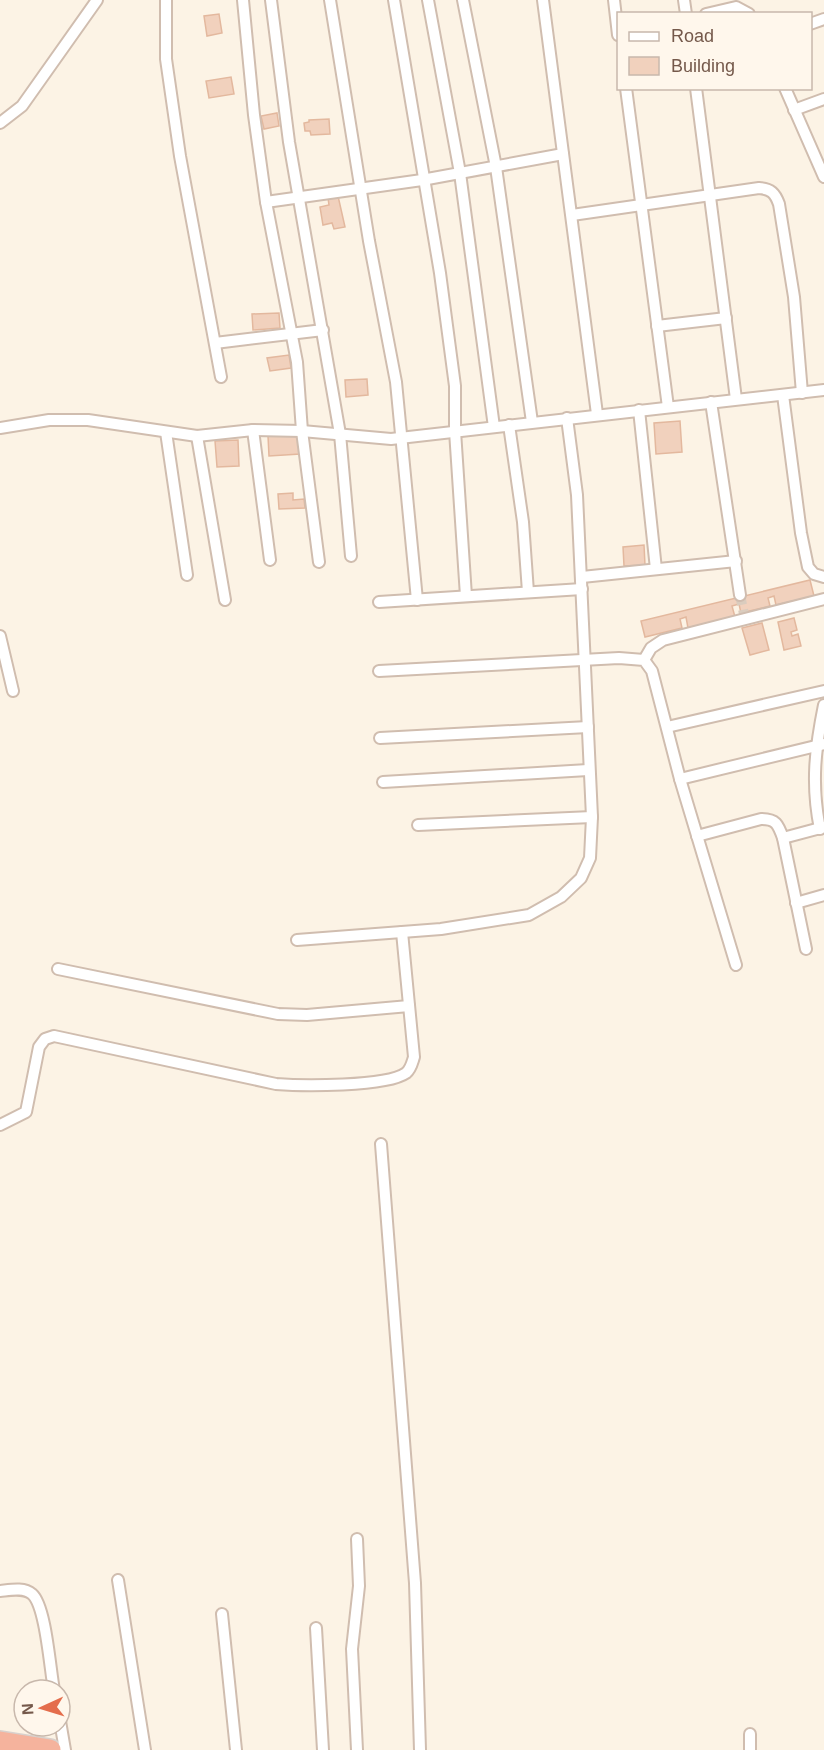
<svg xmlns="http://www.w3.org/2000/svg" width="824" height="1750" font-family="Arial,sans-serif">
<rect width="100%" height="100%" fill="#fcf3e5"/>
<g fill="#f1d1bd" stroke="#e3b89e" stroke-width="1.5">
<polygon points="219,14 222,33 207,36 204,16"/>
<polygon points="231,77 234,94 209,98 206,81"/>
<polygon points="277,113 279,126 264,129 261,116"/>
<polygon points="329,119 330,134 311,135 310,131 305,131 304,123 309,122 309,120"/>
<polygon points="338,196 345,227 334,229 332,223 323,225 320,207 329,205 328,198"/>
<polygon points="279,313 280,328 253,330 252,314"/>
<polygon points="289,355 291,368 270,371 267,358"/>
<polygon points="367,379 368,395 346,397 345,380"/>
<polygon points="680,421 682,452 656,454 654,423"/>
<polygon points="299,434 300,454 269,456 268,436"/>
<polygon points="238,440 239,466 217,467 215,441"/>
<polygon points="293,493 293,500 304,499 305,508 279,509 278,494"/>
<polygon points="644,545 645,565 624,566 623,547"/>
<polygon points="810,580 814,596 776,605 774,596 768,598 770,606 741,613 739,604 732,606 735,617 688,628 686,617 680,619 682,628 645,637 641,621"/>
<polygon points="794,618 797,630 791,632 792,636 798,634 801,646 784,650 778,622"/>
<polygon points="762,623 769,650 750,655 742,628"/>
</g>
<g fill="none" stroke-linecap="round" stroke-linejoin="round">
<polyline stroke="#daccbe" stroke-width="10" stroke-dasharray="10 5" stroke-linecap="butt" points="740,595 744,614"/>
<g stroke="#d0bdaf" stroke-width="14">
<g id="street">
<polyline points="166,0 166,59 180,156 221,377"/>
<polyline points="243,0 254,115 266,202 297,362 302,431 319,562"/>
<polyline points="271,0 289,142 340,434 351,556"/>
<polyline points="330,0 369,241 396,382 417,600"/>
<polyline points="394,0 440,273 455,386 455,431 466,596"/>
<polyline points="428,0 460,173 494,427"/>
<polyline points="463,0 496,167 532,422"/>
<polyline points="543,0 597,414"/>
<polyline points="614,0 618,35"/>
<polyline points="684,0 686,14"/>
<polyline points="706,14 736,7 749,14"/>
<polyline points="810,24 824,19"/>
<polyline points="626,88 668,407"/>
<polyline points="696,88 736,399"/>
<polyline points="785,88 824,177"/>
<polyline points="794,110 824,99"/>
<polyline points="0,123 22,106 97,0"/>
<polyline points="266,202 422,180 563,154"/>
<path d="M572 215 759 188C771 189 775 193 779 204L794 297 802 393"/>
<polyline points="657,326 726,318"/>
<polyline points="215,343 323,330"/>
<polyline points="783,395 801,533 808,567 814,574 824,577"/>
<polyline points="711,402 740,595"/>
<polyline points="639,410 656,569"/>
<polyline points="509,425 523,522 528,592"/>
<polyline points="0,428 49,420 88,420 197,436 253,430 302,431 391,439 824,390"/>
<polyline points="253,430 270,560"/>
<polyline points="166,432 187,575"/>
<polyline points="197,436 225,600"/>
<polyline points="582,577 736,561"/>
<polyline points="379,602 582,589"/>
<polyline points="0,636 13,691"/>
<polyline points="644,660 651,648 663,640 824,599"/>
<polyline points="379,671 619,658 644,660 652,671 680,779 736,965"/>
<polyline points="667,727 824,691"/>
<polyline points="380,738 588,727"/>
<polyline points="680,779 824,744"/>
<polyline points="383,782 588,770"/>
<polyline points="418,825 592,817"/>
<path d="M820 829C811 785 815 749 824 705"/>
<path d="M697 836 761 819C776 819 778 824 783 838L806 949"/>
<polyline points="783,838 824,827"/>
<polyline points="796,903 824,895"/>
<polyline points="297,940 441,929 529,915 561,897 581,878 590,858 592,817 577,495 567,418"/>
<polyline points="58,969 278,1014 307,1015 409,1006"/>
<path d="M0 1125 26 1112 39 1047 45 1039 54 1036 276 1084C301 1086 386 1087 406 1073 411 1069 412 1063 414 1057L402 932"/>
<polyline points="381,1144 415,1583 420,1750"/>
<polyline points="357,1539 359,1586 352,1649 357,1750"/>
<polyline points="118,1580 145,1750"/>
<path d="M0 1591C10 1590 24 1587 32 1594 46 1606 50 1670 54 1690"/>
<polyline points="222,1614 236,1750"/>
<polyline points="316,1628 323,1750"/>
<polyline points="60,1721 65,1750"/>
<polyline points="750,1750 750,1734"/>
</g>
</g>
<g stroke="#d8d1cd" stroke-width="24">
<polyline id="highway" points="0,1742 50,1750"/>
</g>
<use href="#street" stroke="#fff" stroke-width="10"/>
<use href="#highway" stroke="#f5b39d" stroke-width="21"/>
</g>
<rect x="617" y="12" width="195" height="78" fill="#fff7ec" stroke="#c8b8ac" stroke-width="1.5"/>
<rect x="629" y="32" width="30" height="9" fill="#ffffff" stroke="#c8b8ac" stroke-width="1.5"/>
<text x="671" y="42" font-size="18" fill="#75594b">Road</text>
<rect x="629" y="57" width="30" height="18" fill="#f1d1bd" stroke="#c8b8ac" stroke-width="1.5"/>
<text x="671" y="72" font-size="18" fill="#75594b">Building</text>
<g transform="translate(42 1708) rotate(266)"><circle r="28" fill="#fff7ec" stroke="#c8b8ac" stroke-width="1.5"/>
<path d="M0-4.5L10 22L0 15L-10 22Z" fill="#e46d4c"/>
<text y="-9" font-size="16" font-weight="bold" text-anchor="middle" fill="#75594b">N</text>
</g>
</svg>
